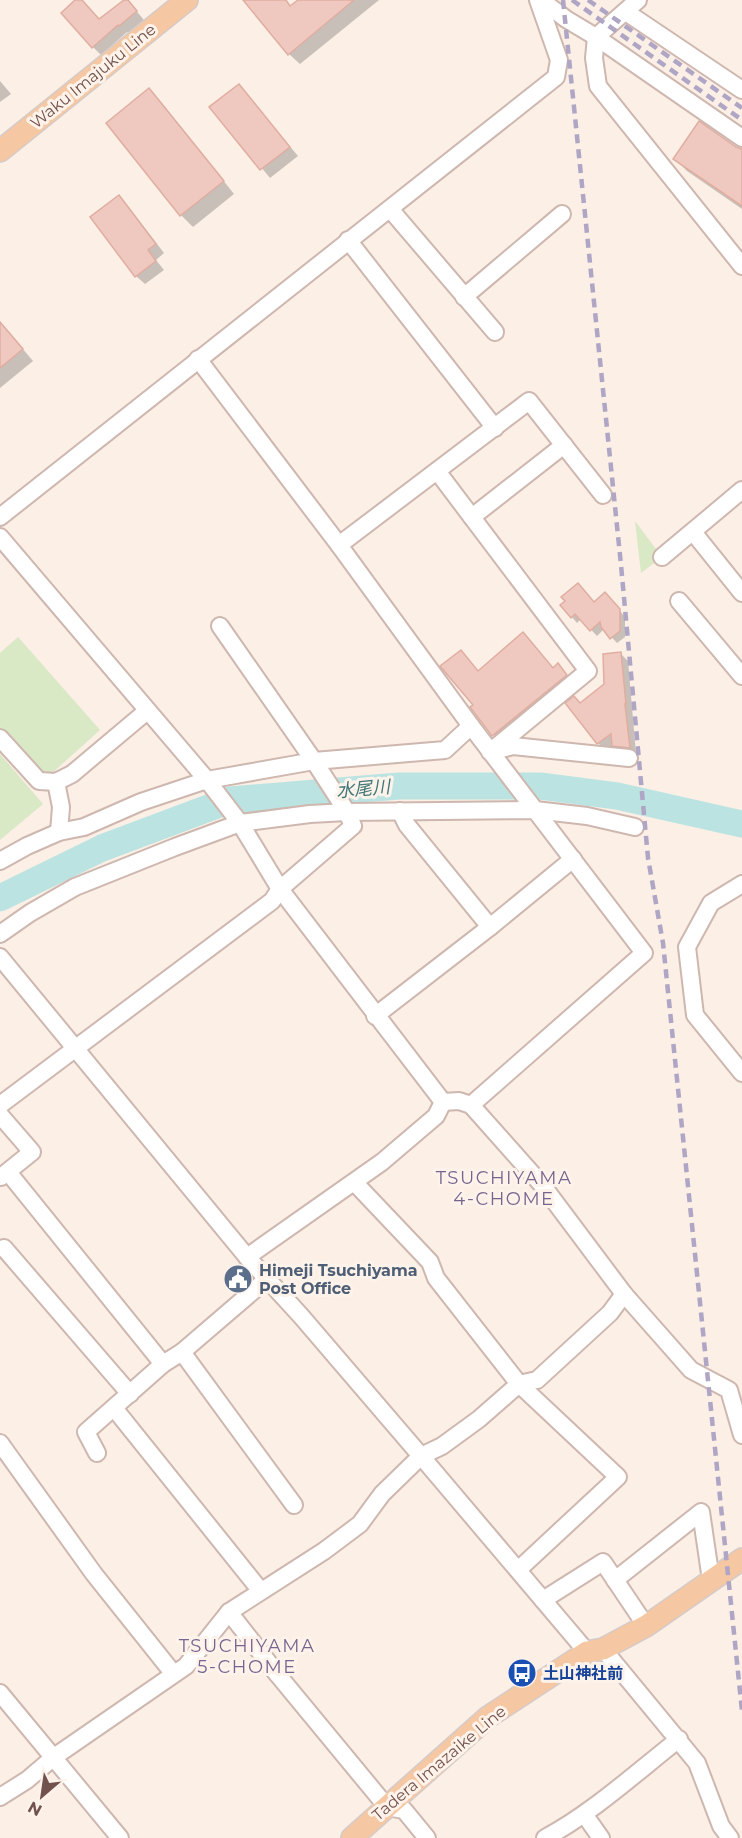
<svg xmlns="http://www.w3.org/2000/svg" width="742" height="1838" font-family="Montserrat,'Noto Sans JP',sans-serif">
<rect width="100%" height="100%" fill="#fbefe6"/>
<g fill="#d9e8c5">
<polygon points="635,521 662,557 641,573"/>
<polygon points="18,637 100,730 51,774 41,773 0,727 0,653"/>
<polygon points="0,754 43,804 0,840"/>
</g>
<g fill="#0003">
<polygon points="77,0 80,0 100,21 127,0 144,20 128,33 127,32 101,55 93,47"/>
<polygon points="255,0 286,0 291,7 300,0 379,0 300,64 289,54"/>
<polygon points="0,81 11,94 0,102"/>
<polygon points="239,86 298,156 270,178 212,107"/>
<polygon points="149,90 161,102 234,194 193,227 181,215"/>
<polygon points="735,148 742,150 742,209 687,171 675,159"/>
<polygon points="119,197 128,206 164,253 156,260 164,270 145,284 136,276"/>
<polygon points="0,322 33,361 0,388"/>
<polygon points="611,600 625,617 625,637 617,643 604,629 597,636 581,619 577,623 562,605 594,603"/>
<polygon points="621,654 628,661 636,754 621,752 613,745 605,750 598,743 581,704 606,684"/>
<polygon points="553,669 564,672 572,682 500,742 472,708 475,706 478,672"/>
</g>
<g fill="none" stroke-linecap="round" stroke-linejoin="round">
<polyline stroke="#bbe3e1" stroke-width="27" points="0,898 102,848 230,800 399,786 540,786 617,796 742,824"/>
</g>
<g fill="#efc9bf" stroke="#e0ada0" stroke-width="1.5">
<polygon points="75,0 82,0 99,19 124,0 128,0 137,11 119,26 118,25 92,48 61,13"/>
<polygon points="243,0 286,0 290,6 298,0 354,0 288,55"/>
<polygon points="239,84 290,147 260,170 209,107"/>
<polygon points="149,88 224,181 180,216 106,123"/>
<polygon points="699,121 736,147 742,149 742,206 673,159"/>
<polygon points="119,195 156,244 148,250 156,261 135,277 90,217"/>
<polygon points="0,322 23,349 0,368"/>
<polygon points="578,583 594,602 605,592 620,609 620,631 610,639 601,627 600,622 590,631 575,614 571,618 560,605 565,601 561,597"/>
<polygon points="523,632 553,668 558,663 567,675 492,736 470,707 473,705 440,666 461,650 478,671"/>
<polygon points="621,652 626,704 625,704 630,748 612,746 611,734 597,744 565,703 574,696 580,703 604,684 603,654"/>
</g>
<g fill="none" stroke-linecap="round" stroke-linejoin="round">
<g stroke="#ceb7af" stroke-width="20">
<g id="minor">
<polyline points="541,0 566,19 596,37 742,138"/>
<polyline points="638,0 596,37 594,58 598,86 742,266"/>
<polyline points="626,12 742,90"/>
<polyline points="390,209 495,332"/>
<polyline points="348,240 495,428"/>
<polyline points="464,297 562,214"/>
<polyline points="198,359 339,545 471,726 644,953 471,1105"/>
<polyline points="437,471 588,671 490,752"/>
<polyline points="0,517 556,77 559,60 538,0"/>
<polyline points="472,517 564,445"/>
<polyline points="693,532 742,593"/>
<polyline points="0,537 207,780 240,823 280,889 443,1102"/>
<polyline points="339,545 529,401 603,495"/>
<polyline points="662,557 742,490"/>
<polyline points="679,601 742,676"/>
<polyline points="0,738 39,781 56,782 72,774 147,711"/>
<polyline points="494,751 513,746 629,758"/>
<polyline points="56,782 61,807 59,832"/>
<polyline points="400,811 407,825 490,927"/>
<polyline points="0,861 27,846 59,832 84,827 141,802 207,780 314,761 445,750 471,726"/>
<polyline points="742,884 711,903 687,947 695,1015 742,1073"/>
<polyline points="0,934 30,913 75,887 175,847 240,823 310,814 347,812 535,810 587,816 635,827"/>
<polyline points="0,957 247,1257 301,1316 421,1456 587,1652"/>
<polyline points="375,1016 490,927 573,859"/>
<polyline points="443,1102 459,1101 471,1105 543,1186 624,1294 691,1370 729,1390 742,1435"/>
<polyline points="0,1105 272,901 280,889 353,826 347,812 314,761 220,626"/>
<polyline points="0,1115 32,1152 1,1177"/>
<polyline points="8,1172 163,1364"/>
<polyline points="355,1183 430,1262 436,1278 519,1384 618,1477 518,1570"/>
<polyline points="4,1248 130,1394"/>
<polyline points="247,1257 382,1162 436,1116 443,1102"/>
<polyline points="182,1352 294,1505"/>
<polyline points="114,1408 260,1590"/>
<polyline points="0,1443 94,1574 173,1673"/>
<polyline points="97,1453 86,1432 163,1364 182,1352 267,1279"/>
<polyline points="615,1580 701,1512 711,1580"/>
<polyline points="543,1600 603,1562 646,1626"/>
<polyline points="229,1612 278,1675 387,1807 404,1810 427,1838"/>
<polyline points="603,1649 697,1763 721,1826 730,1838"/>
<polyline points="0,1693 120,1838"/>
<polyline points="0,1797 27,1780 54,1757 186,1666 229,1612 324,1551 360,1524 382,1494 421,1456 442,1446 479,1419 519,1384 537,1380 610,1313 624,1294"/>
<polyline points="584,1814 601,1838"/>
<path d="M545 1838C592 1813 637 1772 679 1739"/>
</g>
</g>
<g stroke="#d5cbc9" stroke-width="24">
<g id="major">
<polyline points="0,151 187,0"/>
<polyline points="352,1838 488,1717 587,1652 603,1649 646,1626 742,1559"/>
</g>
</g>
<use href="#minor" stroke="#fff" stroke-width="16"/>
<use href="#major" stroke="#f5c7a2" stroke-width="21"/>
<g stroke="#afa5c4" stroke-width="4.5" stroke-dasharray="9 6" stroke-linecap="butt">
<polyline points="563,0 621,565 648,858 663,943 742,1711"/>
<polyline points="572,0 742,120"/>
<polyline points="588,0 742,108"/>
</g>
</g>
<defs>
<g id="civic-disc" transform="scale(1.5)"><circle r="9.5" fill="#5c6f8a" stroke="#fef3eb"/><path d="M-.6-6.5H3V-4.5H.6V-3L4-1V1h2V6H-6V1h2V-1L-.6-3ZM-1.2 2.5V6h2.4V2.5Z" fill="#fff"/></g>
<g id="bus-disc" transform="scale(1.5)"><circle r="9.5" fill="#1a4fb4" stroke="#fef3eb"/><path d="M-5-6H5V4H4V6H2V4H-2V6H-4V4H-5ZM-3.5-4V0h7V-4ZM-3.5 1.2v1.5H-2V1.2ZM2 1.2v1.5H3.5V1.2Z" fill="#fff"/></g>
</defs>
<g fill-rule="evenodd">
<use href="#civic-disc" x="238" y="1279"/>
<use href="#bus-disc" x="522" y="1673"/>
</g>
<g text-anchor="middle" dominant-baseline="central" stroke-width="6" stroke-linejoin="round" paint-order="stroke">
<g font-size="16" fill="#72524c" stroke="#fef3eb">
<text transform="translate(93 76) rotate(-39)">Waku Imajuku Line</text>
<text transform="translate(439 1763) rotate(-40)">Tadera Imazaike Line</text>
</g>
<g font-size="16" font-weight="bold" fill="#4e5e75" stroke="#fef3eb" text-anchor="start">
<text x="259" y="1270">Himeji Tsuchiyama<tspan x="259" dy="18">Post Office</tspan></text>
</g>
<g font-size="16" font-weight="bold" fill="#164399" stroke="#fef3eb" text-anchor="start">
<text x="543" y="1673">土山神社前</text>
</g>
<g font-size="18" font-style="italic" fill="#417776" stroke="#fef3eb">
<text transform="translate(363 789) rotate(-5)">水尾川</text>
</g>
<g font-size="18" letter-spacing="1.5" fill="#79648e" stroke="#fef3eb">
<text x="504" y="1178">TSUCHIYAMA<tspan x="504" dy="21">4-CHOME</tspan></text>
<text x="247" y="1646">TSUCHIYAMA<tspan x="247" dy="21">5-CHOME</tspan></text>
</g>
</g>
<g transform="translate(42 1796) rotate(209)" stroke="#fef3eb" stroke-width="4.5" paint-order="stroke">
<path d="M0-4.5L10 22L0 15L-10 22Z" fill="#72524c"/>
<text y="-9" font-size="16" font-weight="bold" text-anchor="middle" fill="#72524c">N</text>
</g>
</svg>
